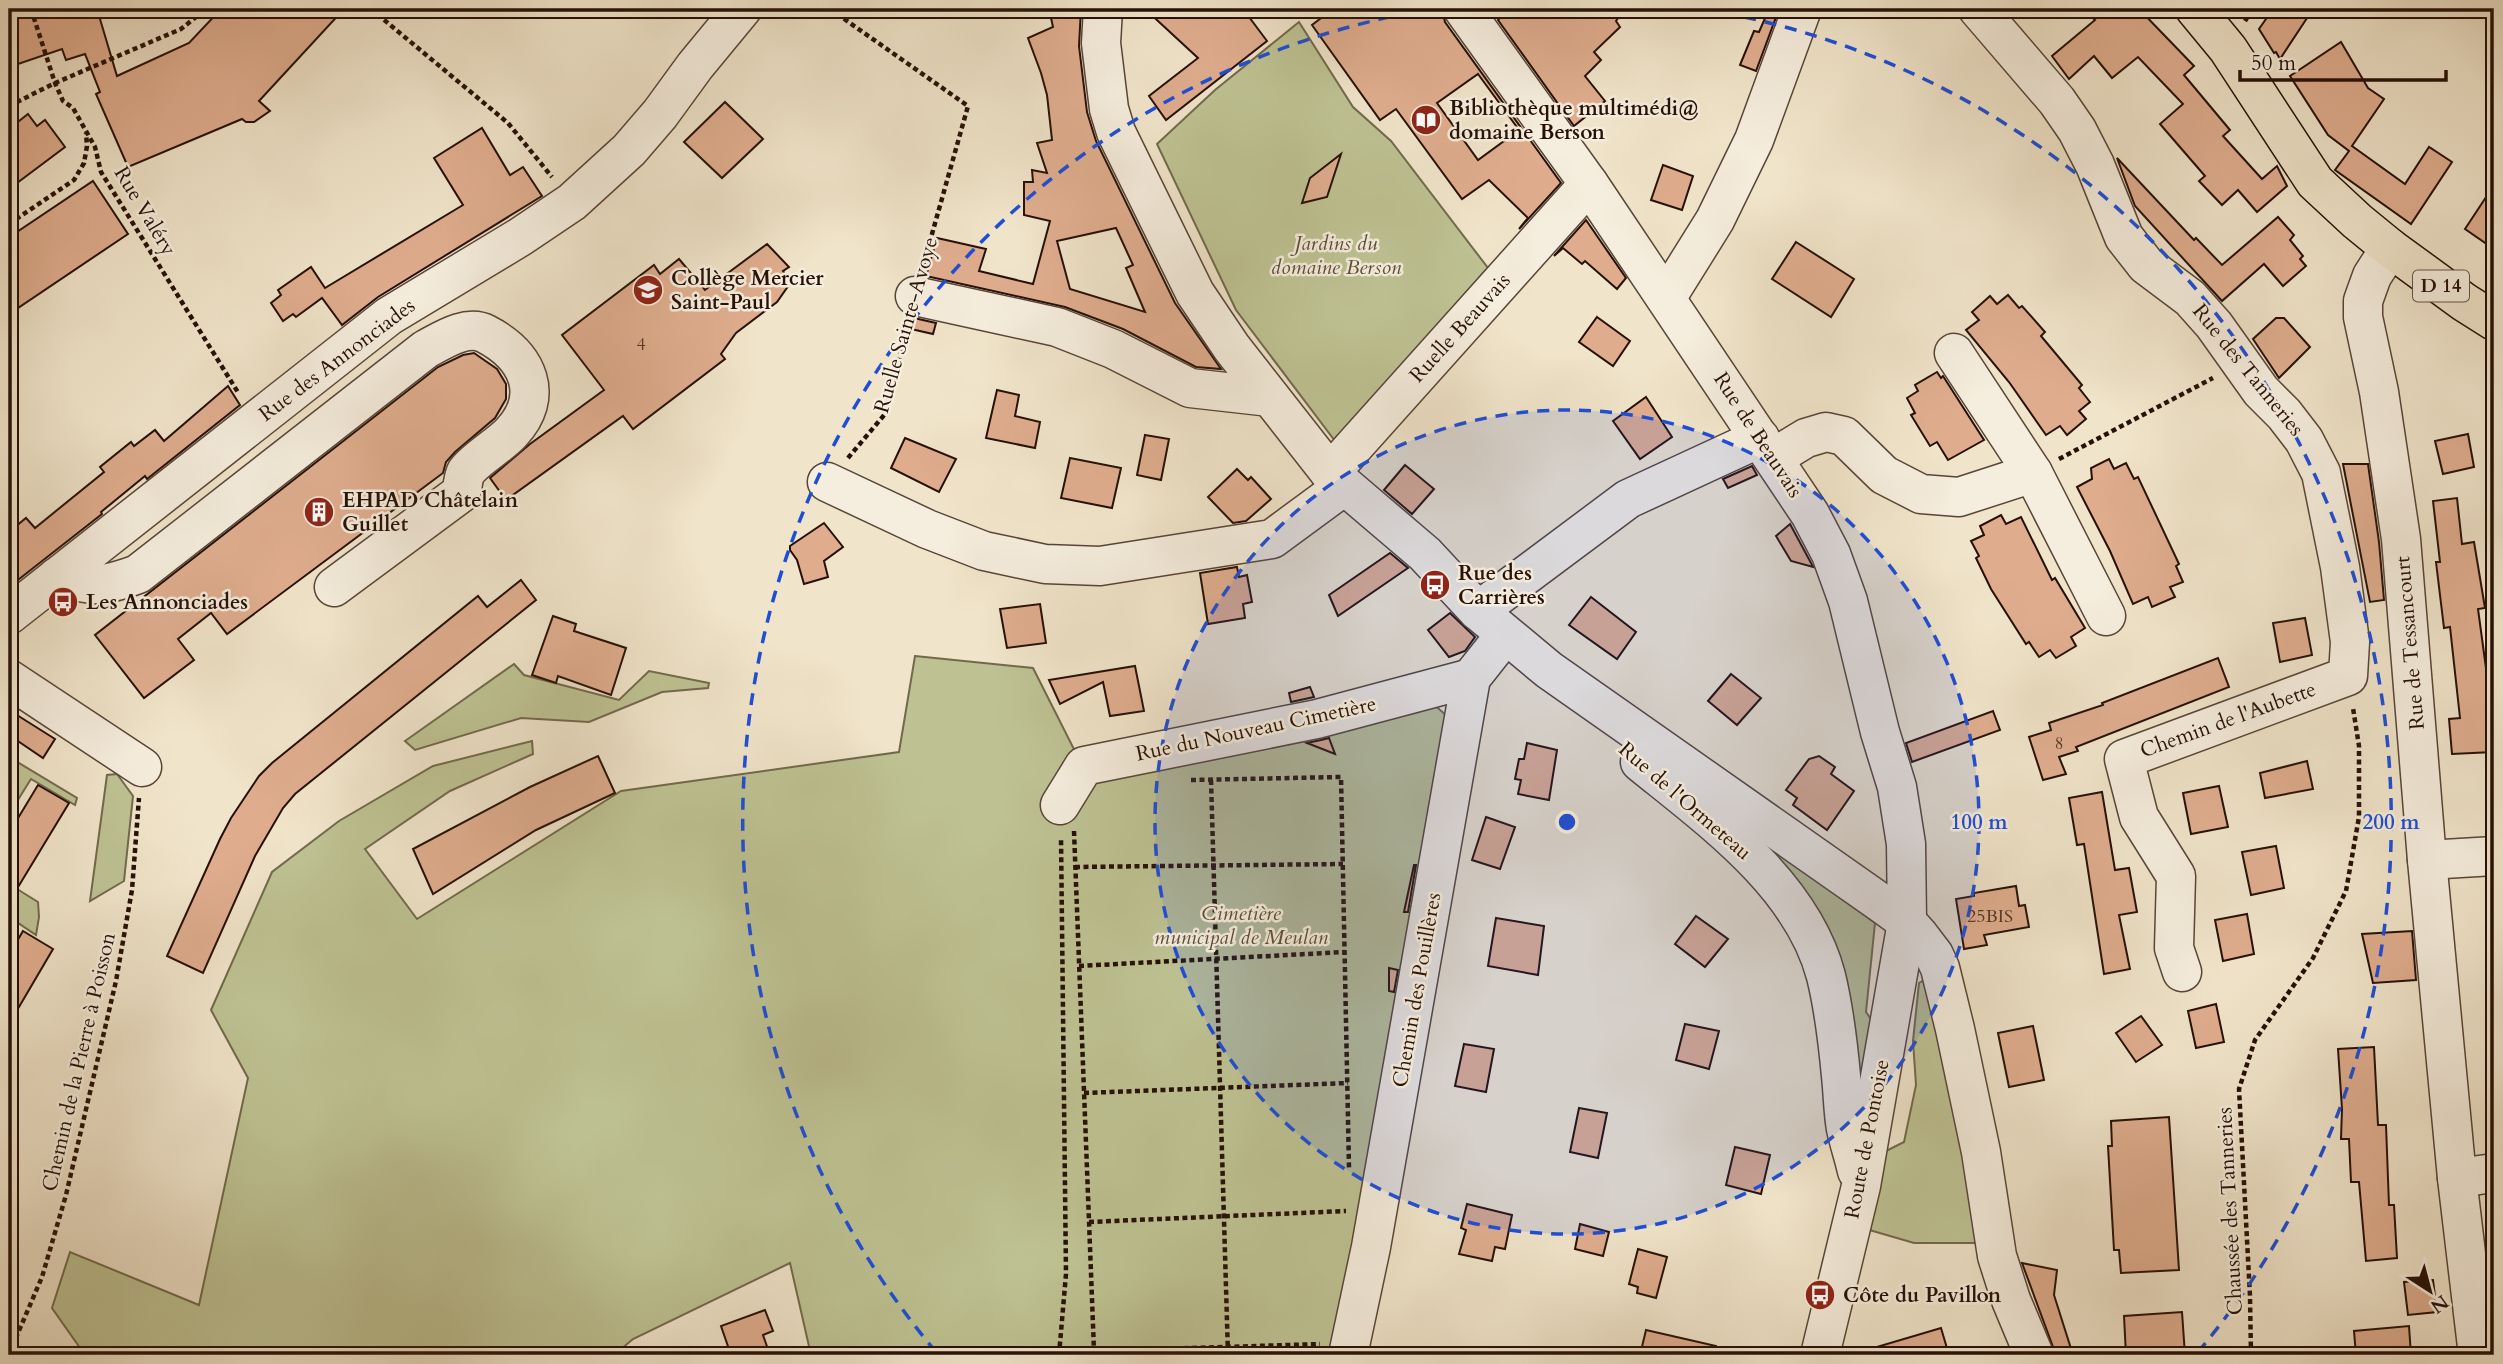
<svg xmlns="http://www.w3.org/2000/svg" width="2503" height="1364" font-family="Cardo,serif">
<rect width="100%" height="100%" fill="#f0e4ca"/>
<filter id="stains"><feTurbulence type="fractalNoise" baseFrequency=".00286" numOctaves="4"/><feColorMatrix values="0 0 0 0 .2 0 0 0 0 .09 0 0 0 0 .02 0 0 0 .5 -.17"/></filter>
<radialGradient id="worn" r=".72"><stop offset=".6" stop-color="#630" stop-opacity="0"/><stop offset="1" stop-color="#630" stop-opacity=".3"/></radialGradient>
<g fill="#bec293" stroke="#72694d" stroke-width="2">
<polygon points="1299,22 1353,107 1391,141 1488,268 1335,441 1236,310 1157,144 1215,90"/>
<polygon points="915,656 1033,668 1087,775 1430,701 1456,724 1337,1355 811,1355 790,1263 633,1339 614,1355 85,1355 52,1308 70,1252 199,1305 248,1078 211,1010 272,872 339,821 433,766 532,741 533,754 450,791 365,849 417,919 621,791 899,752"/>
<polygon points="514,664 524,675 619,700 649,671 709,683 708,688 662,692 589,722 521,718 415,750 405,741"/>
<polygon points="1604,713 1875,923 1866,1012 1871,1019 1857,1102 1826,940"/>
<polygon points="9,757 77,798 75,805 31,779 9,814"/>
<polygon points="117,774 133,796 124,881 90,901 107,775"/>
<polygon points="9,884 38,902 39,917 36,935 18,923 9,937"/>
<polygon points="1924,980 1929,983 1980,1243 1914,1243 1866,1229 1882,1153 1904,1142 1916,1085 1913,1041 1919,983"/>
</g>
<g fill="#dfad8e" stroke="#261007" stroke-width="2" fill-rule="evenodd">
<polygon points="9,9 97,9 117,76 189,43 221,9 344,9 259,101 270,111 254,122 246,122 242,119 128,167 96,94 100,92 85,54 66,60 62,49 18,64 16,58 9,61"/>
<path d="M1049 9H1081L1079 46 1087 112 1096 141 1175 303 1221 369 1196 367 1123 329 1065 307 926 276 937 238 986 249 979 271 1033 284 1050 221 1024 215V182H1033L1032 170 1047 173 1037 143 1052 140 1047 95 1041 73 1028 38 1053 27ZM1116 228 1133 265 1126 268 1145 312 1070 289 1057 241Z"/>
<polygon points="1145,9 1243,9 1267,41 1166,120 1149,96 1198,58"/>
<path d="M1333 9H1442L1445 22 1561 183 1519 229 1528 218 1489 180 1462 199 1396 109 1380 120 1312 25ZM1478 74 1519 130 1478 160 1437 103Z"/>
<polygon points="1507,9 1625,9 1616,21 1620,27 1594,52 1601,60 1585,76 1605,101 1574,126 1498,20"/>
<polygon points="1769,9 1779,9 1756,71 1740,65 1754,31 1759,32"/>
<polygon points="2084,9 2139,9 2194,66 2184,75 2230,130 2223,136 2262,179 2277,166 2287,186 2257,212 2238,190 2222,205 2199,181 2205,176 2160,124 2183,104 2138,57 2112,78 2094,56 2069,79 2052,56 2095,20"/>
<polygon points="2273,9 2313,9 2280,59 2276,52 2274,53 2259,29"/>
<polygon points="2341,42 2368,88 2384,99 2352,146 2405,184 2429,147 2452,162 2411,224 2335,170 2349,151 2328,135 2290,76"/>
<polygon points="725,102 763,139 722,178 684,142"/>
<polygon points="28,114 37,126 45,120 65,147 9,189 9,129"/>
<polygon points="482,128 510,175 523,167 542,196 378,297 342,325 322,298 296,317 293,314 283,321 271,303 281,295 278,290 311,267 325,288 463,205 434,158"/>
<polygon points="1341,154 1327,197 1302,203 1310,178"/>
<polygon points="2117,158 2194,240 2196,238 2222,265 2278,217 2294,235 2290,240 2303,256 2300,259 2306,266 2283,286 2264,264 2222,301 2135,206"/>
<polygon points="1663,165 1693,176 1682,210 1651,200"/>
<polygon points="93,181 128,234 9,314 9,241 14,234"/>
<polygon points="2494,185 2494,249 2465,229"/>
<polygon points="1586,220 1626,278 1617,289 1585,261 1582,264 1563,248 1554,256"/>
<polygon points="1796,242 1854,279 1831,317 1772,279"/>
<polygon points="767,244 789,267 783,271 791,282 777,302 736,333 721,354 725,359 633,429 623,416 506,500 490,478 530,444 604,390 562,335 654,265 660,274 679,259 705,290"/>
<polygon points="2008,295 2019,308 2022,306 2045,332 2041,336 2082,385 2079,388 2090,402 2079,411 2086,419 2067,435 2060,426 2046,435 2009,382 1966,330 1979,320 1972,312 1990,296 1997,304"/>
<polygon points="1597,317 1630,341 1613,366 1579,342"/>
<polygon points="914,318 936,323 933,334 911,329"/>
<polygon points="2276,318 2284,318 2310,347 2279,378 2253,339"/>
<polygon points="474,353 497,369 506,384 506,399 495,418 455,452 446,462 443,473 227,634 211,613 178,639 194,660 144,698 95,635 438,367 463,355"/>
<polygon points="1937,372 1941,378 1943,376 1984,440 1948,460 1937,442 1930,446 1911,415 1915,413 1907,398 1918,391 1915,385"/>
<polygon points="228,386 240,405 147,479 145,476 101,512 102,514 9,587 9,532 26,518 35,528 104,472 100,467 131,442 134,446 155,430 164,441"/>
<polygon points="997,390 1019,395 1015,416 1040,422 1035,448 986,438"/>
<polygon points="1646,397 1672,437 1640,459 1613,421"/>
<polygon points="2468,434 2474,467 2443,474 2435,441"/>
<polygon points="1145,435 1169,439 1161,480 1137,475"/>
<polygon points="905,438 956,459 939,492 891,468"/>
<polygon points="1070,458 1121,468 1112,508 1061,498"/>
<polygon points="2109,459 2114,469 2126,463 2134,479 2138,477 2179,564 2176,566 2183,582 2170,587 2175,597 2152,607 2148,597 2133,604 2110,551 2077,487 2092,479 2091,468"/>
<polygon points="2343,464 2368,464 2379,542 2384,600 2370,602"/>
<polygon points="1405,465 1434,489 1412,514 1384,490"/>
<polygon points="1752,466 1757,475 1728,488 1723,479"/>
<polygon points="1237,469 1248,480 1251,477 1271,499 1246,521 1233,523 1208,497"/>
<polygon points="2457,498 2462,544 2474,542 2485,608 2478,609 2491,705 2487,705 2493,752 2452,754 2449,719 2460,718 2450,627 2444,628 2436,562 2440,562 2433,501"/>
<polygon points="2001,515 2006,524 2021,517 2052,580 2055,578 2085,628 2071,637 2076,646 2056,658 2050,650 2039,657 2029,642 2026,644 1991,589 1976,558 1979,556 1971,541 1984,535 1980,526"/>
<polygon points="824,523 843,547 824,561 828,577 804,584 797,560 790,550 790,546"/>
<polygon points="1790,524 1811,563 1813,567 1791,561 1776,536"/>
<polygon points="1390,553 1408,568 1338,616 1329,595"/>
<polygon points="1237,567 1239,577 1247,575 1252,602 1243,604 1245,618 1208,624 1200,573"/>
<polygon points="521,580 536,600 295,794 283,808 255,856 203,973 167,956 220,839 231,818 259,776 272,763 478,596 487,607"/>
<polygon points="1591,597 1636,632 1617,659 1569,625"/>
<polygon points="1040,604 1046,643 1007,648 1000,609"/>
<polygon points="1450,613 1475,637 1465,651 1449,657 1428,630"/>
<polygon points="553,616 576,624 574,631 626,648 611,695 558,676 556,683 532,675"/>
<polygon points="2305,618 2312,655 2280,662 2273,623"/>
<polygon points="2218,658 2229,687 2076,747 2078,751 2059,757 2066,774 2043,780 2029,737 2051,730 2049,723 2103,705 2102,703"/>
<polygon points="1135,666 1144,711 1110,716 1103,682 1060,704 1049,680"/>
<polygon points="1731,674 1761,698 1737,725 1708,701"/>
<polygon points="1310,687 1314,697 1291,702 1289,693"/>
<polygon points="9,710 55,739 43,758 9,735"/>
<polygon points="1993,711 2000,730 1912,762 1906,743"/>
<polygon points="1329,738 1335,754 1307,743 1321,740"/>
<polygon points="1527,743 1557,750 1549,800 1518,794 1521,780 1515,779 1519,759 1524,759"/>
<polygon points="598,756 615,793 536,830 433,894 413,849 530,787"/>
<polygon points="1819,756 1835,767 1831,774 1854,791 1827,830 1793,805 1797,798 1786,790 1809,759"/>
<polygon points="2307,761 2313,789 2265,798 2260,773"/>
<polygon points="38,785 69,803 9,902 9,833"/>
<polygon points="2219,786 2228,827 2191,834 2183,793"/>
<polygon points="2102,792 2115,870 2129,868 2137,912 2119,915 2130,969 2104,974 2084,844 2077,845 2069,798"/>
<polygon points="1486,817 1515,827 1500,869 1472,860"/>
<polygon points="2276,846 2284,888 2251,895 2242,852"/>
<polygon points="1414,865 1416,865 1408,912 1404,912"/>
<polygon points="2016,886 2019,906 2025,905 2029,927 1984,935 1987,945 1964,949 1956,899 1974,896 1974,893"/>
<polygon points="2247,914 2254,954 2223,961 2215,920"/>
<polygon points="1696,916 1728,939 1705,967 1675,944"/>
<polygon points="1496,918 1544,926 1538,975 1488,966"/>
<polygon points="23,931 53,949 9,1024 9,955"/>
<polygon points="2412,931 2416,980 2373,983 2362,934"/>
<polygon points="1389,968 1398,970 1394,992 1389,991"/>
<polygon points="2216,1004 2224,1042 2196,1048 2188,1011"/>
<polygon points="2141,1016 2162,1045 2136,1062 2116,1033"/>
<polygon points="1685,1024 1719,1031 1709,1069 1676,1060"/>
<polygon points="2033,1026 2044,1080 2009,1087 1998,1033"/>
<polygon points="1464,1044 1494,1049 1486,1092 1455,1086"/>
<polygon points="2374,1047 2378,1125 2386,1125 2389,1205 2394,1205 2397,1258 2366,1261 2359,1182 2351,1182 2349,1139 2341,1139 2342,1109 2338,1049"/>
<polygon points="1579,1108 1607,1113 1598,1158 1570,1152"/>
<polygon points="2169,1117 2179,1270 2121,1273 2119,1250 2114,1250 2110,1181 2108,1146 2112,1146 2111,1121"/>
<polygon points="1735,1147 1770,1155 1761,1194 1726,1185"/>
<polygon points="1467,1204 1512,1215 1505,1249 1495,1247 1492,1261 1459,1254 1466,1230 1461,1228"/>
<polygon points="1580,1224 1609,1232 1603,1256 1575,1249"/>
<polygon points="1638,1249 1667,1257 1656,1298 1637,1293 1638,1287 1629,1284"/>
<polygon points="2022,1263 2057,1270 2054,1295 2073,1355 2056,1355"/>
<polygon points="2433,1280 2437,1312 2408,1315 2404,1282"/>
<polygon points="765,1310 773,1331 763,1335 770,1355 731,1355 721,1326"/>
<polygon points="2182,1312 2185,1355 2126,1355 2124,1316"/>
<polygon points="2409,1326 2411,1355 2356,1355 2354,1331"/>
<polygon points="1941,1328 1949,1355 1870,1355 1870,1349"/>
<polygon points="1646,1330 1716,1346 1715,1355 1640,1355"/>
</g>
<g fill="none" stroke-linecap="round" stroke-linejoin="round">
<g stroke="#584538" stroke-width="41">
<g id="minor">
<polyline points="1103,9 1101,43 1109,109 1116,132 1169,240 1195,293 1232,348 1330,473 1425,554 1478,611 1549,670 1881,903 1907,922 1918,934 1934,955 1940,968 1955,1029 1981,1152 1997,1256 2011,1300 2034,1355"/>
<polyline points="1463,9 1589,184 1810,514 1831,554 1848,601 1880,732 1897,787 1906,844 1907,922 1861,1186 1820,1355"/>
<polyline points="1978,9 2057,101 2077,130 2095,165 2124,237 2146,265 2190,298 2214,325 2261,391 2284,414 2304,440 2321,473 2340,567 2350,642 2348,676 2124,759 2139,817 2176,876 2174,948 2182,972"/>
<polyline points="2390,248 2372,276 2363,301 2363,317 2379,392 2401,539 2427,860 2457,1178 2478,1355"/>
<polyline points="915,296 1057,327 1113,349 1190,388 1270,397"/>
<polyline points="1667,297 1715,220 1754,140 1802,9"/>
<polyline points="1954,353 2033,473"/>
<polyline points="1773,458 1806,438 1826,432 1844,436 1884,475 1921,494 1959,497 2033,473 2106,616"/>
<polyline points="1330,473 1589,184"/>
<polyline points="827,482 927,529 984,551 1045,564 1100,566 1272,539 1344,486"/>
<path d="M57 577C94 586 101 588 138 574L426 349C443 340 467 324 486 334 528 356 546 396 511 433 500 445 474 460 466 472 463 477 463 487 461 493L334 587"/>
<polyline points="1478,611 1628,499 1760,438"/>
<polyline points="9,615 389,316 520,237 572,202 629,150 660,114 695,66 742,9"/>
<polyline points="9,679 142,767"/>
<path d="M1640 762C1710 819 1802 884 1826 976 1834 1009 1838 1043 1841 1076 1843 1094 1843 1112 1846 1129 1849 1143 1854 1157 1857 1171"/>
<polyline points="1060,805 1084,766 1317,719 1471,678"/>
<polyline points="2427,860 2494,856"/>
<polyline points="2457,1178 2494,1173"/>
<polyline points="1348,1355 1371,1247 1471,678 1505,635"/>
</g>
</g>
<g stroke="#261007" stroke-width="41">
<polyline id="major" points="2195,9 2228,49 2315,182 2357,221 2390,248 2464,302 2494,321"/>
</g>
<g stroke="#261007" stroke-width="4.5" stroke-dasharray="5 3.5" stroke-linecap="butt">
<polyline points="31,9 55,83 63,101 73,108 95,147 101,172 239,394"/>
<polyline points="371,9 508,123 552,177"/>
<polyline points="830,9 968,106 923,266"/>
<polyline points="2245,21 2253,9"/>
<polyline points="9,106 55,83 181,29 206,9"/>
<polyline points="9,224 74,180 84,163 87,146 86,133"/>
<polyline points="848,458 885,414 908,325"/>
<polyline points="2059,459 2213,378"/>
<polyline points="1191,780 1341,777 1349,1168"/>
<polyline points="1211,780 1228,1355"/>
<polyline points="1074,831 1094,1351"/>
<polyline points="1075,867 1343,864"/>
<polyline points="1079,966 1345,952"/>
<polyline points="1084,1093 1348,1083"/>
<polyline points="1089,1222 1346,1211"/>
<polyline points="9,1354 42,1277 66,1195 116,981 132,890 139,798"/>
<polyline points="1059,1355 1066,1274 1061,837"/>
<polyline points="1094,1355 1094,1351 1320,1344"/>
<polyline points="2251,1355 2250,1296 2239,1089 2255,1040 2313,958 2346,891 2359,817 2359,746 2353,708"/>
</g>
<use href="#minor" stroke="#f5eddd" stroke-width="38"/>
<use href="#major" stroke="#f0e4ca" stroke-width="38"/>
</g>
<circle cx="1567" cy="822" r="412" fill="#1d4ed8" fill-opacity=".12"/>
<g fill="none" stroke="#1d4ed8" stroke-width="3.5" stroke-dasharray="12 9">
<circle cx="1567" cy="822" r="412"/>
<path d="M936 1352A824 824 0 0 1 1431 9M1703 9A824 824 0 0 1 2198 1352"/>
</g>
<defs>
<g id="library-disc" transform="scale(1.575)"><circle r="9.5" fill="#8f2418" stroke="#f5eddd"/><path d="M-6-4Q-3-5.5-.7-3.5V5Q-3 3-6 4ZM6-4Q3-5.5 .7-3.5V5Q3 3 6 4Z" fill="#fff"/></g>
<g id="school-disc" transform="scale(1.575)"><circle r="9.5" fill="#8f2418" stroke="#f5eddd"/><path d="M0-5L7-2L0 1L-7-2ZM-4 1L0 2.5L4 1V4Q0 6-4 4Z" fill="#fff"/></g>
<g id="building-disc" transform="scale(1.575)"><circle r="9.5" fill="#8f2418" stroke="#f5eddd"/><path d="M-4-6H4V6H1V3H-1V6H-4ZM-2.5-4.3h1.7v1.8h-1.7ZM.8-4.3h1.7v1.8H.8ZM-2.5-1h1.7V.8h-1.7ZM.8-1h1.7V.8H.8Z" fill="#fff"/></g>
<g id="bus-disc" transform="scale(1.575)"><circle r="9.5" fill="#8f2418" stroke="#f5eddd"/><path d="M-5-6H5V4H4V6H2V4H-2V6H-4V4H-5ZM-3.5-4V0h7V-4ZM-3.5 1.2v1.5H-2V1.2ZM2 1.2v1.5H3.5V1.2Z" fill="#fff"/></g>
</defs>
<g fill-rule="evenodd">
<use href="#library-disc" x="1426" y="120"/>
<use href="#school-disc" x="648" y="290"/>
<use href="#building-disc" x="319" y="512"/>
<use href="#bus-disc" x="1435" y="585"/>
<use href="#bus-disc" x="63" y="602"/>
<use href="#bus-disc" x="1820" y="1295"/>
</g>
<g text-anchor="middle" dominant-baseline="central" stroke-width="5" stroke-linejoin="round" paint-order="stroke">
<g font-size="18" fill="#543729">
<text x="641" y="344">4</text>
<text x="2059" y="743">8</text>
<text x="1990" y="916">25BIS</text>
</g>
<rect fill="#f5eddd" stroke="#645247" stroke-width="2" x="2413" y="270.5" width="56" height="31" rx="5"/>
<g font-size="19" font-weight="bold" fill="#261007">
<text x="2441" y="286">D 14</text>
</g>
<g font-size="21" font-weight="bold" fill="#261007" stroke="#f5eddd" text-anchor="start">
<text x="1449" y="108">Bibliothèque multimédi@<tspan x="1449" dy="24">domaine Berson</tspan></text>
<text x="671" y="278">Collège Mercier<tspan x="671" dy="24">Saint-Paul</tspan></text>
<text x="342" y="500">EHPAD Châtelain<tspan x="342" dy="24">Guillet</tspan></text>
<text x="1458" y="573">Rue des<tspan x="1458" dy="24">Carrières</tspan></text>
<text x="86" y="602">Les Annonciades</text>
<text x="1843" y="1295">Côte du Pavillon</text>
</g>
<g font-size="21" fill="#261007" stroke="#f5eddd">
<text transform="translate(145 211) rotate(59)">Rue Valéry</text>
<text transform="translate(906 325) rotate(-74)">Ruelle Sainte-Avoye</text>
<text transform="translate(1460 328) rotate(-48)">Ruelle Beauvais</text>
<text transform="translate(337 360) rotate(-37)">Rue des Annonciades</text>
<text transform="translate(2248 370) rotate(51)">Rue des Tanneries</text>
<text transform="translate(1758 435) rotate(57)">Rue de Beauvais</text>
<text transform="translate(2410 643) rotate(-95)">Rue de Tessancourt</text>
<text transform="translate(2228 720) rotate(-20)">Chemin de l'Aubette</text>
<text transform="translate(1256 729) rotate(-12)">Rue du Nouveau Cimetière</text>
<text transform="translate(1685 801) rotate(41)">Rue de l'Ormeteau</text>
<text transform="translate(1417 990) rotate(-80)">Chemin des Pouillères</text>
<text transform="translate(79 1062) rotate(-77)">Chemin de la Pierre à Poisson</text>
<text transform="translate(1867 1139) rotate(-79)">Route de Pontoise</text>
<text transform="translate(2230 1211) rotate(-93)">Chaussée des Tanneries</text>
</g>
<g font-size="21" font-style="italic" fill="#5b4e38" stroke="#f5eddd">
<text x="1336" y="243">Jardins du<tspan x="1336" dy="24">domaine Berson</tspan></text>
<text x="1241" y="913">Cimetière<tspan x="1241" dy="24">municipal de Meulan</tspan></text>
</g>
</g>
<circle cx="1567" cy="822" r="10" fill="#1d4ed8" stroke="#f5eddd" stroke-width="3.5"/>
<g font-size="21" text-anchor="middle" font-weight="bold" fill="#1d4ed8" stroke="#f5eddd" stroke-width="5" stroke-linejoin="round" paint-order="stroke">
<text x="1979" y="829">100 m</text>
<text x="2391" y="829">200 m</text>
</g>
<rect width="2503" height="1364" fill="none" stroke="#f0e4ca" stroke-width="35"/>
<rect x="10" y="10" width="2482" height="1343" fill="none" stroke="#261007" stroke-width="3.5"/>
<rect x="18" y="18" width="2468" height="1329" fill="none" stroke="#261007" stroke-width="2"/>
<g transform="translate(2430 1291) rotate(144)" stroke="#f5eddd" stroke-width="5" paint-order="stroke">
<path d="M0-5L12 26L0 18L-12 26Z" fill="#261007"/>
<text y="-10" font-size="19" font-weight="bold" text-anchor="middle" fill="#261007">N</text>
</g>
<path d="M2240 70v10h206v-10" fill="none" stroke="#261007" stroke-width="3.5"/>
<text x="2251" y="70" font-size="21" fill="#261007" stroke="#f5eddd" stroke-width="5" paint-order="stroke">50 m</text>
<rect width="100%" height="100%" filter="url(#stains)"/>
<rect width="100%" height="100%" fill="url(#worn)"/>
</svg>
